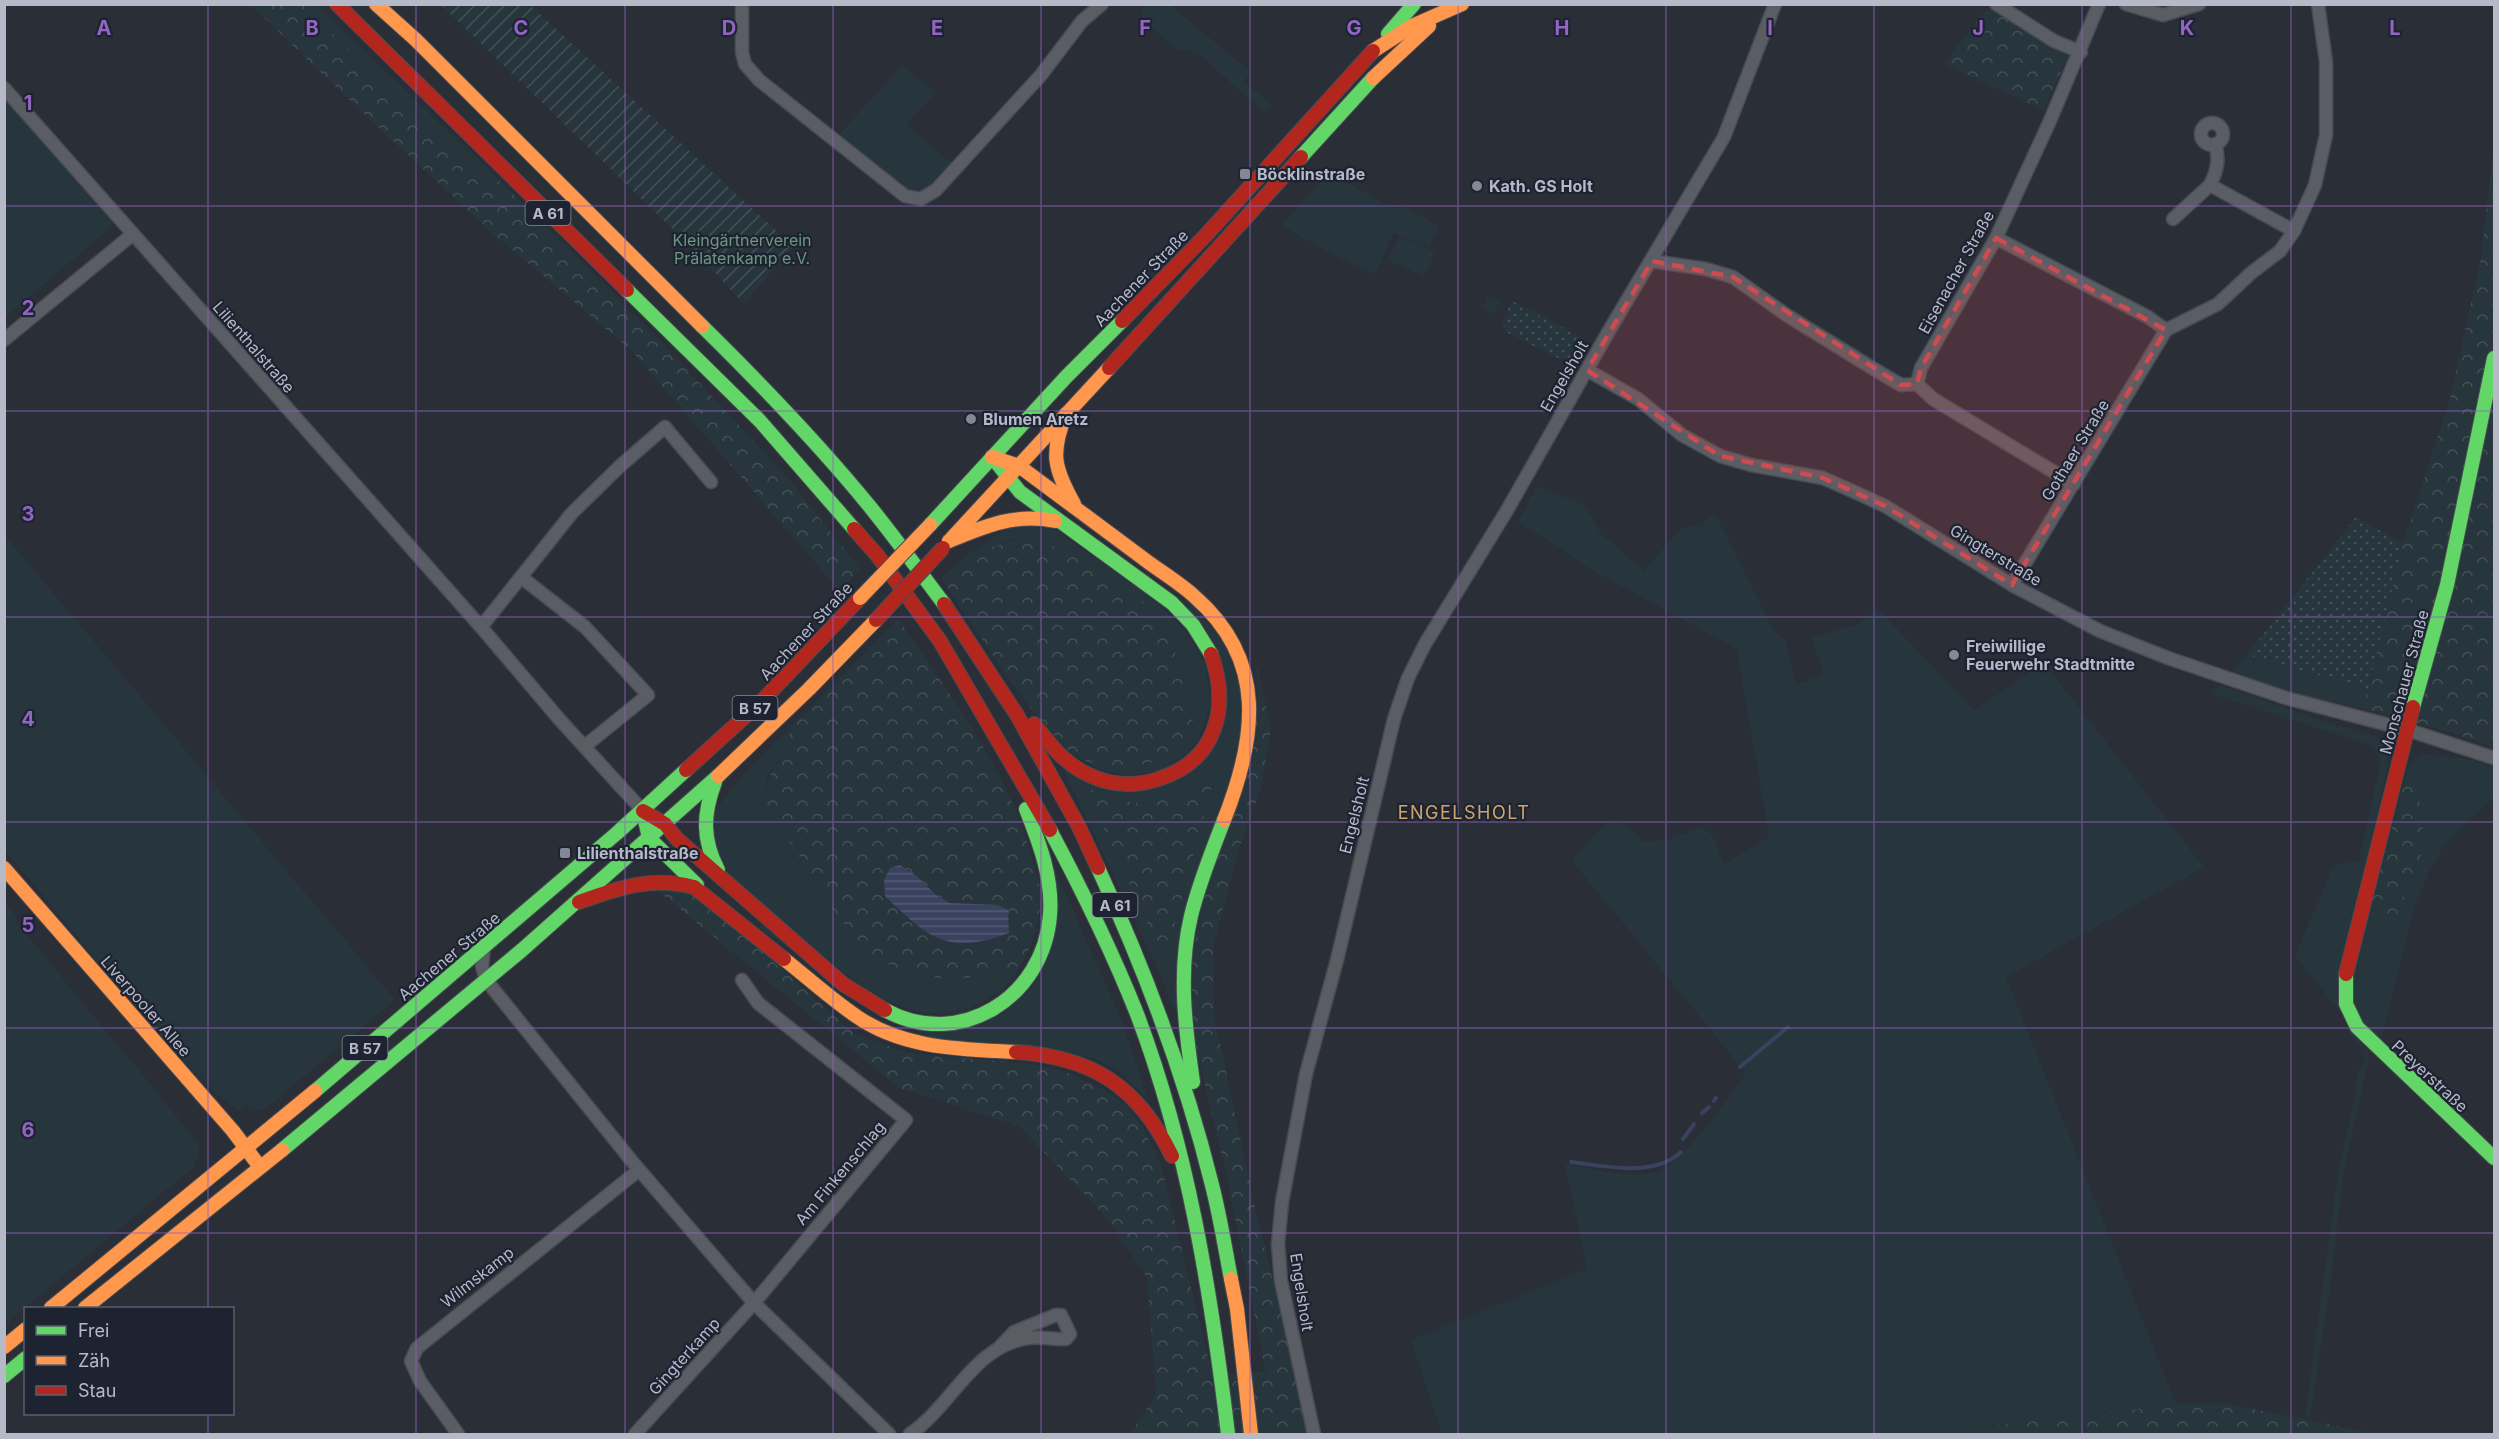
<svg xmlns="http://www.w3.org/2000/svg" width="2499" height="1439" font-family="Inter,sans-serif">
<defs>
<pattern id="forest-crowns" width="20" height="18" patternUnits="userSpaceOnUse" patternTransform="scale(1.5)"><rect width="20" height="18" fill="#27363c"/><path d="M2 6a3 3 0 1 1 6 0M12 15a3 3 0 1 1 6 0" fill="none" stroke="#445157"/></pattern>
<pattern id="park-dots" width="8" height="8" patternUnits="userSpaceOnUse" patternTransform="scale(1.5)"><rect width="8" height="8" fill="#27363c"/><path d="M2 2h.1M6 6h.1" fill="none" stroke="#445157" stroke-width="1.8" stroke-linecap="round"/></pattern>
<pattern id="garden-furrows" width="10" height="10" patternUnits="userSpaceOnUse" patternTransform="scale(1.5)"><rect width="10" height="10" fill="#27363c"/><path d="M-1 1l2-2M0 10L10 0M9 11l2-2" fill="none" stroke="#445157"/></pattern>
<pattern id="water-rules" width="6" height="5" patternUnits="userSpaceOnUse" patternTransform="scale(1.5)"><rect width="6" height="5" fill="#39425f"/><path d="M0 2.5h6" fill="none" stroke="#535b74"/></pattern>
</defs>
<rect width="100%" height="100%" fill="#2a2e37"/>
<g fill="#27363c" fill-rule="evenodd">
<polygon points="303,5 317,5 500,181 492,188"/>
<polygon points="1170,5 1251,72 1243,82 1273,105 1264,113 1198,53 1188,50 1178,51 1142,19 1143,7"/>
<path d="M901 66 936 92 906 125 953 164C940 178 931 193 911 193L837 137Z"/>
<polygon points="4,99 115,223 5,318 4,318"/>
<polygon points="1329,172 1395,210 1399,205 1440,226 1429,248 1394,233 1375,274 1327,252 1282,225"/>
<polygon points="1399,236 1435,252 1424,276 1388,260"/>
<polygon points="1487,296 1500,301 1494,314 1482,308"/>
<path d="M1536 486 1585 505 1601 534 1644 571 1680 529 1703 524 1715 513 1775 633 1786 640 1796 685 1824 674 1811 638 1859 624 1877 608 1974 710 2044 663 2204 867 2006 977 2176 1404 1927 1434H1442L1411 1340 1587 1269 1565 1164C1591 1168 1632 1179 1657 1172 1685 1163 1727 1098 1746 1073L1572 861 1608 820 1630 827 1643 842 1666 840 1702 827 1712 835 1724 864 1769 837 1737 649 1585 566 1558 546 1518 523Z"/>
<polygon points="1018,524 1055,530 1146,593 1174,619 1187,633 1206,666 1211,705 1198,740 1183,757 1167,768 1131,776 1101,770 1082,760 1114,766 1194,721 1179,661 1158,617 1128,591 1015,539 971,552 1006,529"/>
<polygon points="4,534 395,1000 267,1108 257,1111 245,1106 239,1111 212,1090 152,1026 5,850"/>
<path d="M1185 596 1226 644 1242 694 1241 733 1176 1008 1173 1007 1157 967 1062 767 1171 783 1225 705ZM1221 756 1165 960 1085 788 1120 800 1141 804 1178 795 1201 778Z"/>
<polygon points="2247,655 2368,689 2361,708 2277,690 2230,673"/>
<polygon points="2220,685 2326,722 2371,735 2380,739 2385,747 2388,766 2338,981 2338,1009 2295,956 2334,865 2359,861 2381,760 2375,749 2365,743 2211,694"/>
<path d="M800 718C788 736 758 786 763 807 765 816 774 822 781 828L911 976 959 979 992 974 1021 965C1012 982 999 993 982 1002 909 1042 837 967 785 923 766 907 724 875 715 853 712 846 710 828 712 821 723 788 775 744 800 718Z"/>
<polygon points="2430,754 2473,760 2494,768 2494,797 2444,845 2428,874 2415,905 2380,1043 2357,1015 2351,988 2365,925 2379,915 2389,914 2421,858 2424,842 2417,778 2409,765 2420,755"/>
<polygon points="1053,865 1123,1023 1148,1100 1117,1070 1093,1058 928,1038 759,928 763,923 912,1025 1026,994"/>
<polygon points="4,900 16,916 17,923 196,1140 200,1151 194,1167 5,1324"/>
<polygon points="2335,1015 2368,1051 2369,1058 2343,1175 2331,1280 2310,1418 2305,1417 2339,1165 2354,1103 2357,1072 2366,1059 2363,1050"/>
</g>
<g fill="url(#forest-crowns)" fill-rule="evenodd">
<polygon points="251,5 303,5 491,187 500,181 664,345 787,477 860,569 840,591 630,349 498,238 370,120"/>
<polygon points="1996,9 2068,57 2043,110 1944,64 1985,11"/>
<polygon points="2494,142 2494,748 2451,732 2361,708 2368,689 2403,544 2450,398 2481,258"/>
<path d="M1029 537 1043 540C1072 557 1144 593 1159 619 1175 644 1182 672 1188 700 1190 707 1194 716 1193 723 1190 768 1115 773 1083 760 1047 745 967 615 941 578L971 552Z"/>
<path d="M899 619C948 693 1010 773 1032 859 1035 869 1039 880 1040 891 1041 919 1035 940 1021 965L992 974 959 979 911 976 872 956 837 916 781 828 765 814 762 799 781 747 800 718ZM918 877C942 902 946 903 980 905 991 906 998 905 1007 910L1009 933 884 880Z"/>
<polygon points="1257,666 1271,728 1261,789 1238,851 1214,944 1214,1015 1252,1195 1310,1434 1130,1434 1156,1395 1147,1277 1107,1218 1019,1126 899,1088 652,886 687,891 746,938 855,1034 902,1051 923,1055 1025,1063 1066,1072 1104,1090 1128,1106 1143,1128 1162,1168 1212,1374 1266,1372 1226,1173 1197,1052 1191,995 1193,956 1203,898 1258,703"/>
<polygon points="1221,754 1165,961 1085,788 1120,800 1141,804 1178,795 1201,778"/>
<path d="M2409 765 2417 778 2424 842 2421 858 2406 884 2402 912 2399 916 2389 914 2379 915C2375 922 2373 926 2365 925Z"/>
<polygon points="2187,1403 2233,1405 2377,1434 1927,1434"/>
</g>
<g fill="url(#park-dots)">
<polygon points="1512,301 1583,338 1568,363 1506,332 1502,321"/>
<polygon points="2356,517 2403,544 2368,689 2247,655"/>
</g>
<polygon fill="url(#garden-furrows)" points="441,5 530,5 793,246 744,304 687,243"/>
<path fill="url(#water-rules)" d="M900 865 918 877 936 895 950 903 998 905 1008 910 1009 933C947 956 929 938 885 896L884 880 890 868Z"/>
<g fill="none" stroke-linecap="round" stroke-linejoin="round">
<g stroke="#39425f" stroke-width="4">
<polyline points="1740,1067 1788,1027"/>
<polyline points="1714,1101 1716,1098"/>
<polyline points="1702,1113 1709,1107"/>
<polyline points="1683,1139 1694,1124"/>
<path d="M1571 1162C1605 1166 1653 1178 1681 1152"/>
</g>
<g stroke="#484b51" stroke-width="15">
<g id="street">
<polyline points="742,4 742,52 745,64 759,80 905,196 921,199 936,190 1041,75 1082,21 1102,4"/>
<polyline points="1996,4 2054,41 2081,52"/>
<polyline points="2126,4 2163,15 2199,4"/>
<polyline points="4,88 481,627 560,720 643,811"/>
<circle cx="2212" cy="134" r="11"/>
<path d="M2215 144C2220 159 2217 171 2210 185L2294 231"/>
<polyline points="2173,219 2210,185"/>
<polyline points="1996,238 2148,317 2166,330 2012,585"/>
<polyline points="1652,261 1706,269 1733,277 1788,316 1869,366 1901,385 1917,384"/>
<polyline points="2166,330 2218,304 2251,273 2280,251 2294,231 2315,185 2326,135 2326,62 2318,4"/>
<polyline points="4,340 133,234"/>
<polyline points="1587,370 1638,399 1682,435 1720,456 1751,465 1823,478 1859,494 1885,506 2012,585 2100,631 2168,658 2286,698 2408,730 2494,758"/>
<polyline points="2074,484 1933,399 1917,384 1921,368 1996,238 2049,123 2099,4"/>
<polyline points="521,577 585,627 648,695 585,746"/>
<polyline points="481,627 572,513 619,467 665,427 711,482"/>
<polyline points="484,948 482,966 486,980 635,1165 754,1303 889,1434"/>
<polyline points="458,1434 420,1381 411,1361 417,1348 639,1170"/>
<polyline points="635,1434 754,1303 906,1120 758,1003 742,980"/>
<path d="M910 1434C952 1406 973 1346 1028 1338 1039 1336 1049 1339 1060 1339H1066L1070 1334 1061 1315H1056L1014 1332 999 1348"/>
<polyline points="1314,1434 1281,1281 1278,1244 1282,1202 1306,1074 1337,960 1394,719 1408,678 1425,644 1506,512 1610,329 1724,137 1775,4"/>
</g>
</g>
<g stroke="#484b51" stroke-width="16">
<g id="fast">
<polyline points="1388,34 1414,4"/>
<polyline points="1301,157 1373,78"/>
<polyline points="627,290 760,421 854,529"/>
<path d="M702 326C761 384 819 444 871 508 896 539 920 572 944 604"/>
<polyline points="992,457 1020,492 1172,603 1193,625 1211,654"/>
<polyline points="930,525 1066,377 1122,321"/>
<polyline points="2413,707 2447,585 2494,358"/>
<path d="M715 782C703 814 702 839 718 870"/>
<polyline points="643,811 649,838 697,885"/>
<path d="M1050 830C1082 890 1112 951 1137 1014 1188 1149 1211 1292 1228 1434"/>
<path d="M1098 868C1145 970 1185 1076 1212 1185 1220 1216 1225 1248 1231 1279"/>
<polyline points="2346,974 2346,1004 2357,1027 2494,1158"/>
<path d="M885 1010C960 1051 1044 997 1050 915 1053 878 1039 842 1026 809"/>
<path d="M1193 1082C1185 1027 1178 971 1191 916 1199 883 1212 851 1224 820"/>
<polyline points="315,1091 617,833 686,770"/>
<polyline points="282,1150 522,950 718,776"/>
<polyline points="4,1376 26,1358"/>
</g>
</g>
<g stroke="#484b51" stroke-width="16">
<g id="slow">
<polyline points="376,4 416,40 702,326"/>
<polyline points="1373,51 1412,26 1462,4"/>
<polyline points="1373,78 1429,26"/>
<path d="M1066 414C1050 453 1054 468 1074 504"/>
<path d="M992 457 1019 466C1061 497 1102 528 1144 559 1161 572 1180 583 1195 597 1268 661 1256 739 1224 820"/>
<polyline points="952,538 1109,368"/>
<path d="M949 541C985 526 1015 513 1055 521"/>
<polyline points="718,776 809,689 876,620"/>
<polyline points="4,868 233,1131 260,1167"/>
<path d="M784 959C808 978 831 999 856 1016 903 1049 961 1049 1016 1052"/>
<polyline points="1231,1279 1237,1309 1251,1434"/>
<polyline points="51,1308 315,1091"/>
<polyline points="85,1308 282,1150"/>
<polyline points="4,1347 26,1329"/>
</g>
</g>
<g stroke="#484b51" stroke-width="16">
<g id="jam">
<polyline points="337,4 627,290"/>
<polyline points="1122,321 1206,235 1373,51"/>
<polyline points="1109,368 1301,157"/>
<polyline points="854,529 877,555 940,641 1050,830"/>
<polyline points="944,604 1017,715 1079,827 1098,868"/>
<path d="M1034 724C1049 743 1064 763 1087 774 1109 785 1134 787 1158 779 1217 761 1230 707 1211 654"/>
<polyline points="686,770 762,701 860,598"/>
<polyline points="643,811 665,824 677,839 843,984 885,1010"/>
<path d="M579 902C618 888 652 876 694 887L784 959"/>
<polyline points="2346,974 2413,707"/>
<path d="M1016 1052C1092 1057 1138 1086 1172 1156"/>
</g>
</g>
<use href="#street" stroke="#5b5d65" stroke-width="12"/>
<use href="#fast" stroke="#63d668" stroke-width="14"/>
<use href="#slow" stroke="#ff974d" stroke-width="14"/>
<use href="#jam" stroke="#b3261e" stroke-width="14"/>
<g stroke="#484b54" stroke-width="16" stroke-linecap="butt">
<polyline id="slow-bridge" points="860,598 930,525"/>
</g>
<g stroke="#484b54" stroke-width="16" stroke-linecap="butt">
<polyline id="jam-bridge" points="876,620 943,548"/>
</g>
<use href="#slow-bridge" stroke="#ff974d" stroke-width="14"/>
<use href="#jam-bridge" stroke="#b3261e" stroke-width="14"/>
</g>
<path fill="#ce4c50" fill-opacity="0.2" stroke="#ce4c50" stroke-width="4.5" stroke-dasharray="12 8" stroke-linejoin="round" d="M1996 238 2166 330 2012 585 1885 506 1823 478 1720 456 1587 370 1652 261 1733 277 1901 385 1917 384 1921 368Z"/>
<path fill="none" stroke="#9264c3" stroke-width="1.5" stroke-opacity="0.55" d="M208 4V1308M416 4V1434M625 4V1434M833 4V1434M1041 4V1434M1250 4V1434M1458 4V1434M1666 4V1434M1874 4V1434M2082 4V1434M2291 4V1434M4 206H2494M4 411H2494M4 617H2494M4 822H2494M4 1028H2494M4 1233H2494M208 1414V1434"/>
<g fill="#848895" stroke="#1e2332" stroke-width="2">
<rect x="1239" y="168" width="12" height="12" rx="3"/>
<circle cx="1477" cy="186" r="6"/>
<circle cx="971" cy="419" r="6"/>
<circle cx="1954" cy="655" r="6"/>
<rect x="559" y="847" width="12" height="12" rx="3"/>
</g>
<g text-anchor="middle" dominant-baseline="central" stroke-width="4.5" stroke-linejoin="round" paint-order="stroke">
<g fill="#1e2332" stroke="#888c9b" stroke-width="1.5">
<rect x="525.5" y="201" width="45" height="24" rx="4.5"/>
<rect x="732.5" y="696" width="45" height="24" rx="4.5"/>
<rect x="1092.5" y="893" width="45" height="24" rx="4.5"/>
<rect x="342.5" y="1036" width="45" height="24" rx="4.5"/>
</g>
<g font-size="15" font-weight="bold" fill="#b5b9c8">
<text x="548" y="213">A 61</text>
<text x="755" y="708">B 57</text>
<text x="1115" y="905">A 61</text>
<text x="365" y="1048">B 57</text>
</g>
<g font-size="16" font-weight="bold" fill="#b5b9c8" stroke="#1e2332" text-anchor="start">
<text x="1257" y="174">Böcklinstraße</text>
<text x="1489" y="186">Kath. GS Holt</text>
<text x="983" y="419">Blumen Aretz</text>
<text x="1966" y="646">Freiwillige<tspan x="1966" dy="18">Feuerwehr Stadtmitte</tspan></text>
<text x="577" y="853">Lilienthalstraße</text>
</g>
<g font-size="16" fill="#6d977e" stroke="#1e2332">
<text x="742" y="240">Kleingärtnerverein<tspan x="742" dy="18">Prälatenkamp e.V.</tspan></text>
</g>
<g font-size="16" fill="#b5b9c8" stroke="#1e2332">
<text transform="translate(1956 272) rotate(-61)">Eisenacher Straße</text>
<text transform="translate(1141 278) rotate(-46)">Aachener Straße</text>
<text transform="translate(254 347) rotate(49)">Lilienthalstraße</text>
<text transform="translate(1564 376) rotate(-60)">Engelsholt</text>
<text transform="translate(2075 450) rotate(-59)">Gothaer Straße</text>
<text transform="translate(1996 555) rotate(31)">Gingterstraße</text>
<text transform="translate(806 631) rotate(-47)">Aachener Straße</text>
<text transform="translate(2404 682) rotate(-75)">Monschauer Straße</text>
<text transform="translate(1354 815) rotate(-76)">Engelsholt</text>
<text transform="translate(449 956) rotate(-40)">Aachener Straße</text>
<text transform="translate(146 1006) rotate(49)">Liverpooler Allee</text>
<text transform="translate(2430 1076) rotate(43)">Preyerstraße</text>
<text transform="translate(840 1173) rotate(-50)">Am Finkenschlag</text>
<text transform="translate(477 1277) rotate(-38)">Wilmskamp</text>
<text transform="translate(1302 1292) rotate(81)">Engelsholt</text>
<text transform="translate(684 1356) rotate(-48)">Gingterkamp</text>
</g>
<g font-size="18" letter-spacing="1.5" fill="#cfa569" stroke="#1e2332">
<text x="1464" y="812">ENGELSHOLT</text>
</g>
</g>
<g font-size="20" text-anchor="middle" font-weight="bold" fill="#9264c3" stroke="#1e2332" stroke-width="4.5" stroke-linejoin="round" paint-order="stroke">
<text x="104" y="35">A</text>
<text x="312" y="35">B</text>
<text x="521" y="35">C</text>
<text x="729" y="35">D</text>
<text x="937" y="35">E</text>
<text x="1145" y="35">F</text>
<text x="1354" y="35">G</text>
<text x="1562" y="35">H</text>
<text x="1770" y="35">I</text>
<text x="1978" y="35">J</text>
<text x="2187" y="35">K</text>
<text x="2395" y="35">L</text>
<text x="28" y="110">1</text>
<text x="28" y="315">2</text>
<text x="28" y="521">3</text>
<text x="28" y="726">4</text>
<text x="28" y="932">5</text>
<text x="28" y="1137">6</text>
</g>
<rect width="2499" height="1439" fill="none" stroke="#b5b9c8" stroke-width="12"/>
<rect x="24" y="1307" width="210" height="108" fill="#1e2332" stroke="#5a5f6e" stroke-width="1.5"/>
<rect x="36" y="1326" width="30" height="9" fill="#63d668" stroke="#5a5f6e" stroke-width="1.5"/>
<text x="78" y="1337" font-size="18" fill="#b5b9c8">Frei</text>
<rect x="36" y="1356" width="30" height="9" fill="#ff974d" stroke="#5a5f6e" stroke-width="1.5"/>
<text x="78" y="1367" font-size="18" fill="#b5b9c8">Zäh</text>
<rect x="36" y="1386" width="30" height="9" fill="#b3261e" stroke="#5a5f6e" stroke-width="1.5"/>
<text x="78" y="1397" font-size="18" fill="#b5b9c8">Stau</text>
</svg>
